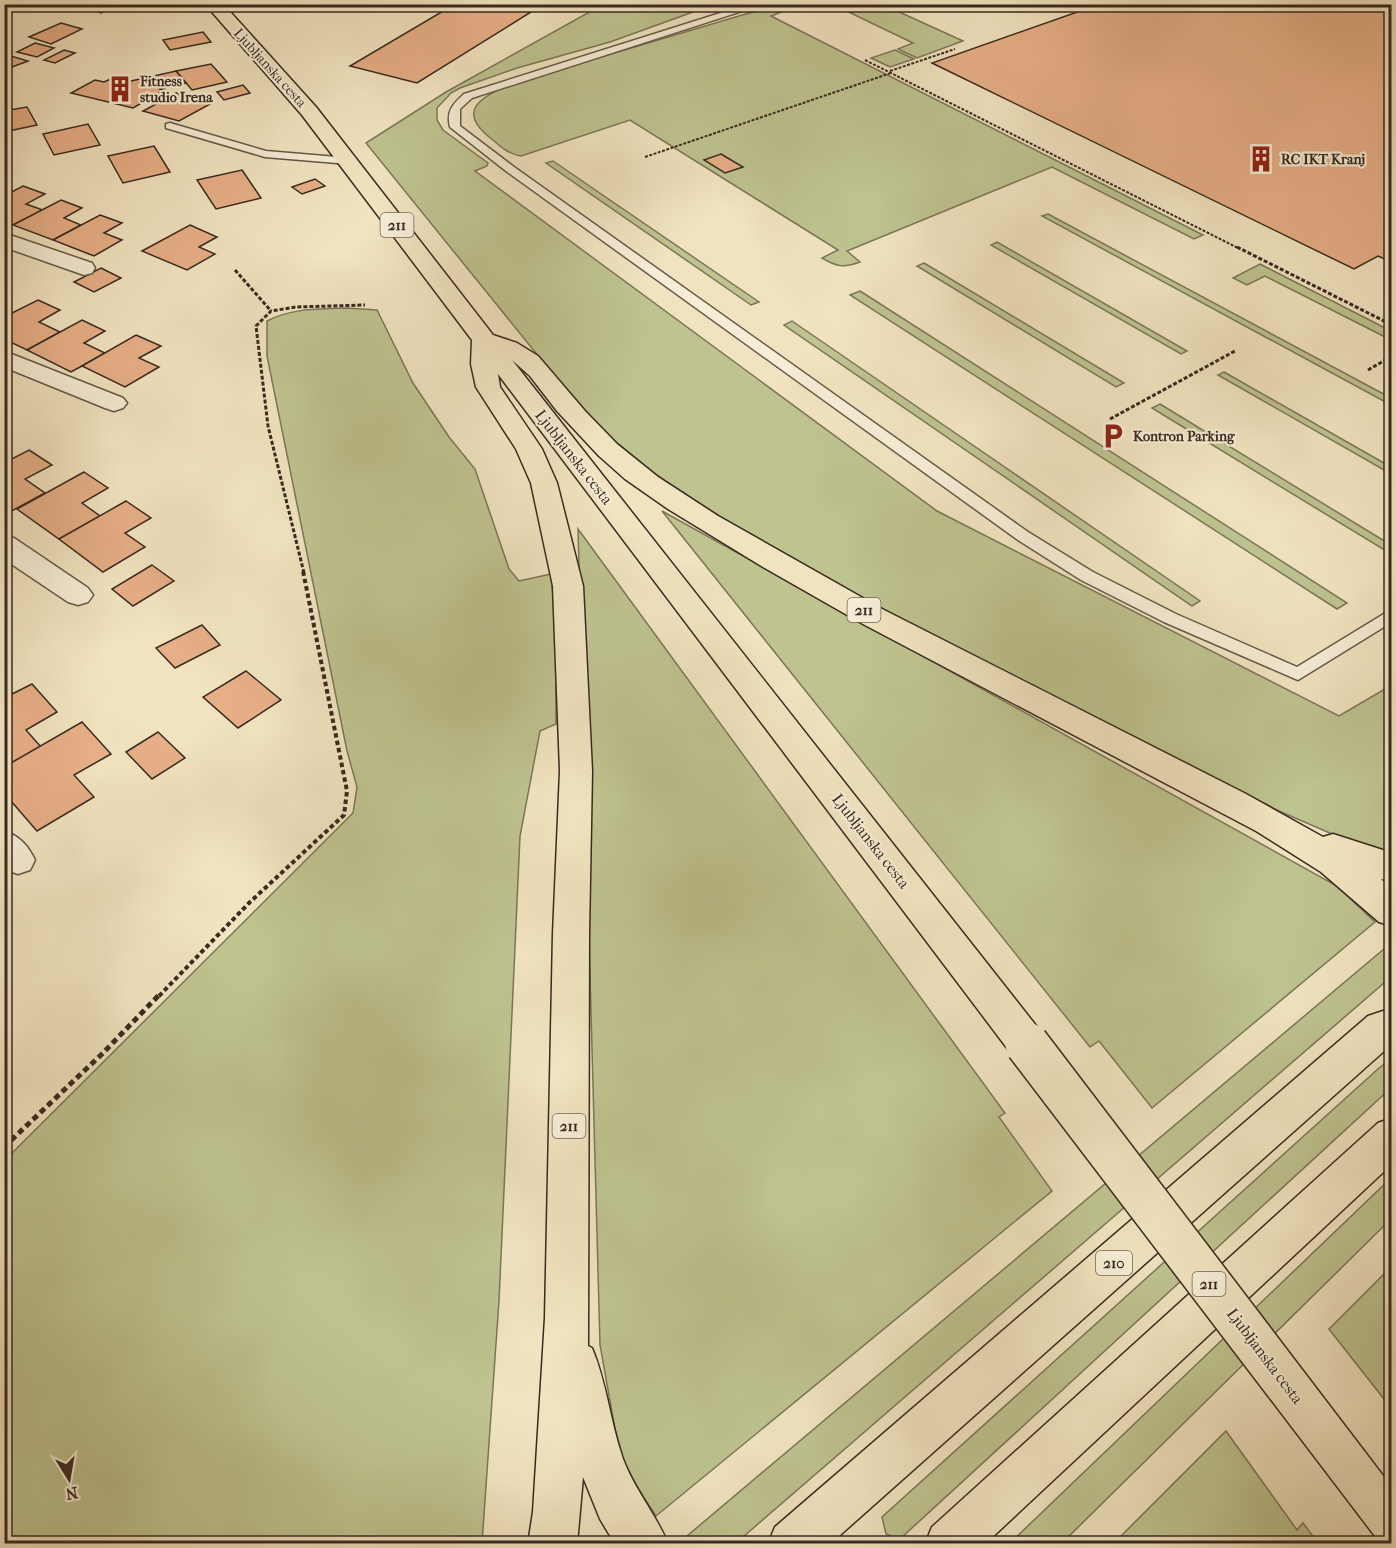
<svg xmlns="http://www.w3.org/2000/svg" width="1396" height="1548" font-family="'IM FELL French Canon',serif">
<rect width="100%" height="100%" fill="#f1e3c0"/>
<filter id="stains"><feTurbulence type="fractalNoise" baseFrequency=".00333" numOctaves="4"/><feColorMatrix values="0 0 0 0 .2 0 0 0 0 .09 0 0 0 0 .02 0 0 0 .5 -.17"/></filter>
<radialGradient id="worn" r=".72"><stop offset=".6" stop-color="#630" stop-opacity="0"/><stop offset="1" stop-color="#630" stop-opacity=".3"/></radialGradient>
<g fill="#bec390" stroke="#7b7658" stroke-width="1.5">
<polygon points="680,4 691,7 693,12 610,42 517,68 460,88 451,93 437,108 437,120 443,130 488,163 487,166 475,171 937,511 1339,716 1385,689 1391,694 1391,852 1353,843 1279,811 875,605 736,527 655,474 606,434 552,373 366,143 446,92 602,5"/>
<polygon points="834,5 884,5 963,41 917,58 898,49 913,43"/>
<path d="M777 9 787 10 771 16 1203 235 1194 239 1052 167 847 251 860 262C844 268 837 267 822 258L838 250 630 120 521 156C509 154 502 148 493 140 456 112 478 99 510 84L749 13Z"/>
<polygon points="895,50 914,59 890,67 871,58"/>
<polygon points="553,161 759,302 751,305 546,163"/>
<polygon points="1048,214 1391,398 1391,405 1042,216"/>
<polygon points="997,242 1187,351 1181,354 991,245"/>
<polygon points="924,263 1124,383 1116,387 917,266"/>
<polygon points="1260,264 1391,331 1391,340 1265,276 1247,285 1233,278"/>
<polygon points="860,291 1347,603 1337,609 850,295"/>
<path d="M346 308 377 310 413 383 449 437 475 469 509 569 519 581 551 574 556 628V724L540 731 520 836 499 1301 482 1543 5 1544V1160L353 813 357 787 347 751 267 356V321C292 308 318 309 346 308Z"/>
<polygon points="792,321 1200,601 1192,606 784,325"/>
<polygon points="1224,372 1391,467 1391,474 1218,375"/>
<polygon points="1160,404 1391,545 1391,554 1152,408"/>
<polygon points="662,511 1337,886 1375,922 1152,1108 1099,1041 1090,1047"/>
<polygon points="578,529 1005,1113 999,1117 1052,1191 656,1516 621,1463 600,1345"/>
<polygon points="1391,943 1391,977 736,1543 684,1544 681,1541"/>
<polygon points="1390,1060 1391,1088 900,1539 886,1534 882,1517 1379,1068"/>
<polygon points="1391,1178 1391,1219 1062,1543 1009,1544"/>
<polygon points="1391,1267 1391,1408 1329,1329"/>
<polygon points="1226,1431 1297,1530 1303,1523 1318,1543 1114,1543"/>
</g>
<g fill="#e7af87" stroke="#382a21" stroke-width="1.5">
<polygon points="77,4 121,4 101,13"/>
<polygon points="455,4 526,4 539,7 417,83 350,66"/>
<polygon points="1100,4 1392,4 1392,262 1378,256 1354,269 932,63"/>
<polygon points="61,23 82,29 51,44 29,37"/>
<polygon points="203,32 211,42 170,50 163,40"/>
<polygon points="35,43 54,48 37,57 17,52"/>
<polygon points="64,50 75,53 55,63 44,60"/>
<polygon points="4,54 28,61 4,70"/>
<polygon points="211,64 227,82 192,90 176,71"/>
<polygon points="176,71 186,83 159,89 164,90 133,108 71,93 95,80 104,82 115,77 131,81"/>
<polygon points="243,85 250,93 224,100 217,92"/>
<polygon points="176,93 212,103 179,121 143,111"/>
<polygon points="27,107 37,125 4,132 4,111"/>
<polygon points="88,124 100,145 54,155 43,134"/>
<polygon points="154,146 170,172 123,183 108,156"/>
<polygon points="721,154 743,167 725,173 704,160"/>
<polygon points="242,170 261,198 216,209 197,180"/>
<polygon points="315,179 325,186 302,194 292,187"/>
<polygon points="23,186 45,194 26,204 43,210 13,225 4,222 4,196"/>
<polygon points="61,200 82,208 64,218 81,225 53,240 13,225"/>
<polygon points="100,215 122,223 104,233 122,240 94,256 53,240"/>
<polygon points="190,225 217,237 199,247 215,254 187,270 142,251"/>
<polygon points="101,268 121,278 94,292 74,282"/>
<polygon points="38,300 60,310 39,322 60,332 27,350 4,339 4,317"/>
<polygon points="82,320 105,331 84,343 105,353 82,366 71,372 27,350"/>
<polygon points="136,335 161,346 139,358 159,367 125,387 82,366"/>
<polygon points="29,450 52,465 25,479 45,493 4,515 4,463"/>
<polygon points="84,472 108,488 82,503 100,516 59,539 17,509"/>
<polygon points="126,501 151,518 125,533 145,547 103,572 59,539"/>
<polygon points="152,565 174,581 133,606 112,589"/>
<polygon points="202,625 220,645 175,668 156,648"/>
<polygon points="246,671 281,700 238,728 203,697"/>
<polygon points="32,684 57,712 26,730 41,747 4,767 4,698"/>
<polygon points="82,722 111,754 74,775 94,797 37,831 4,793 4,767"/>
<polygon points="158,732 185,758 152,779 126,752"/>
</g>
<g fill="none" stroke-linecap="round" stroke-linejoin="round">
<g stroke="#665849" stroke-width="3">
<g id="lane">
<path d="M749 4H764L472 98 460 109V126L514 167 1028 532 1093 572 1176 614 1297 667 1392 609V622L1298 680 1164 622 1081 580 1018 540 506 171 450 127C446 111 453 104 464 94Z"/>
<polygon points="170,123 266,151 349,158 355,161 349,164 265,157 166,128 166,124"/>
</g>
</g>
<g stroke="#665849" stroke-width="3">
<g id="street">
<polygon points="4,233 92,263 95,268 92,273 84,275 4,247"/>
<polygon points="4,351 123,398 127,403 123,408 114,411 105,408 4,367"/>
<polygon points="4,536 14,538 88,588 93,595 88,602 78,605 68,602 4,559"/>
<path d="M4 831C20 836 28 846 35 860L30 870 18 874 4 869Z"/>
</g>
</g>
<g stroke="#382a21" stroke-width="3">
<g id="primary">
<path d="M205 4H223L316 107 493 335 517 343 538 356 585 411 617 444 658 477 718 516 884 610 1246 794 1323 837 1333 834 1392 853V881L1381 879 1392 889V926L1379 922 1321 872 1256 831 863 624 763 567 668 509 625 479 599 456 557 411 530 376 512 360 1041 1032 1046 1044 1041 1056 1027 1061 1013 1056 498 374 500 387 542 449 557 483 583 586 592 771 589 934 588 1346 592 1348C607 1383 610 1422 623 1459 634 1489 656 1514 668 1544H615L600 1519 583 1477 577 1544H528L533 1512 545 1318 553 934 560 771 553 586 531 483 516 449 476 387 471 364 472 340 302 115Z"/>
<polygon points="1392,1008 1392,1044 830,1544 768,1544 775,1527 1368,1016"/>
<polygon points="1392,1118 1392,1164 985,1544 925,1544 932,1527 1378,1123"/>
</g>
</g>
<g stroke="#382a21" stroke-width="2" stroke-dasharray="3 1.5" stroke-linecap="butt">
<polyline points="865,60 1240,249"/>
<polyline points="890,71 955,49"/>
<polyline points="645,157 891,73"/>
</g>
<g stroke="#382a21" stroke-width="3" stroke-dasharray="4 2" stroke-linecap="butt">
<polyline points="1237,247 1392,325"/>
<polyline points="235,270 271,311"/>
<polyline points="1368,370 1392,356"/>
<polyline points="1110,419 1235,351"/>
<polyline points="304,573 268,426 256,326 271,311 296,307 365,305"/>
</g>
<polyline stroke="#382a21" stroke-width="4" stroke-dasharray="4.5 3" stroke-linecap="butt" points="159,996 250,902 344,815 347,791 303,571"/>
<polyline stroke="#382a21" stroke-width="5" stroke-dasharray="6 4" stroke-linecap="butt" points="4,1147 102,1054 160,994"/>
<use href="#lane" fill="#f6edd6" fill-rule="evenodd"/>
<use href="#street" fill="#f6edd6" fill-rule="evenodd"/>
<use href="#primary" fill="#f1e3c0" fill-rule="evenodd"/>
<g stroke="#382a21" stroke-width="46" stroke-linecap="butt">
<polyline id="primary-bridge" points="1027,1044 1392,1523"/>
</g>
<use href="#primary-bridge" stroke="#f1e3c0" stroke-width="43"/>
</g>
<defs>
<g id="building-bare" transform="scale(2.07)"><path d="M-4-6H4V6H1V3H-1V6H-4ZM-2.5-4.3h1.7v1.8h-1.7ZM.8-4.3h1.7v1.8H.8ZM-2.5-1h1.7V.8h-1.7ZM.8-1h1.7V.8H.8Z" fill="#8f2418" stroke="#f6edd6" stroke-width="2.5" paint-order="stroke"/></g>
<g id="parking-bare" transform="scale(2.07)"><path d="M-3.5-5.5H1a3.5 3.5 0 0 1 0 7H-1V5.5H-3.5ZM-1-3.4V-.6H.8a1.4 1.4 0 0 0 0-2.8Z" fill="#8f2418" stroke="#f6edd6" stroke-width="2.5" paint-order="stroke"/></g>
</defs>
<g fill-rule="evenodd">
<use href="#building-bare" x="120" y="89"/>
<use href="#building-bare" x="1261" y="159"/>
<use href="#parking-bare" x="1113" y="436"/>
</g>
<g text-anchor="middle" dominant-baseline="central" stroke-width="4.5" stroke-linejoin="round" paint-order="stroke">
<g font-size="14" fill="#382a21" stroke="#f6edd6">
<text transform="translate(270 68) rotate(48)">Ljubljanska cesta</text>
</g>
<g font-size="14" font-weight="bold" fill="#382a21" stroke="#f6edd6" text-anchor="start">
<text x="140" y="81">Fitness<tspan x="140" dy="16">studio Irena</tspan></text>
<text x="1281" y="159">RC IKT Kranj</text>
<text x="1133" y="436">Kontron Parking</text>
</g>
<g fill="#f6edd6" stroke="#716457" stroke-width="1.5">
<rect x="380.5" y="213" width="33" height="24" rx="4.5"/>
<rect x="847.5" y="598" width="33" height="24" rx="4.5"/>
<rect x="552.5" y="1114" width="33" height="24" rx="4.5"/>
<rect x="1096" y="1251" width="36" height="24" rx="4.5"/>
<rect x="1192.5" y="1272" width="33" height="24" rx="4.5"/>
</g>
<g font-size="15" font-weight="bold" fill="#382a21">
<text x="397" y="225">211</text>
<text x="864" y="610">211</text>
<text x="569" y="1126">211</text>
<text x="1114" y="1263">210</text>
<text x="1209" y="1284">211</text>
</g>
<g font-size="16" fill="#382a21" stroke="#f6edd6">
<text transform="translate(574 457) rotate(52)">Ljubljanska cesta</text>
<text transform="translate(871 841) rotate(52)">Ljubljanska cesta</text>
<text transform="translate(1265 1356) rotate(53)">Ljubljanska cesta</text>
</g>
</g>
<rect width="1396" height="1548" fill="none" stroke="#f1e3c0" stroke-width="24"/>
<rect x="6" y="6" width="1384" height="1536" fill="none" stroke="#382a21" stroke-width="3"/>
<rect x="12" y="12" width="1372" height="1524" fill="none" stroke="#382a21" stroke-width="1.5"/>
<g transform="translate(69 1479) rotate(169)" stroke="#f6edd6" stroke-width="4.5" paint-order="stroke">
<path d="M0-4.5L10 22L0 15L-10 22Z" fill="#382a21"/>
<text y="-9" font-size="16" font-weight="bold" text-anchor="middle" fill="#382a21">N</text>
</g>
<rect width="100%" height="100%" filter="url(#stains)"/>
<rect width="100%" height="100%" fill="url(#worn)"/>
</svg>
